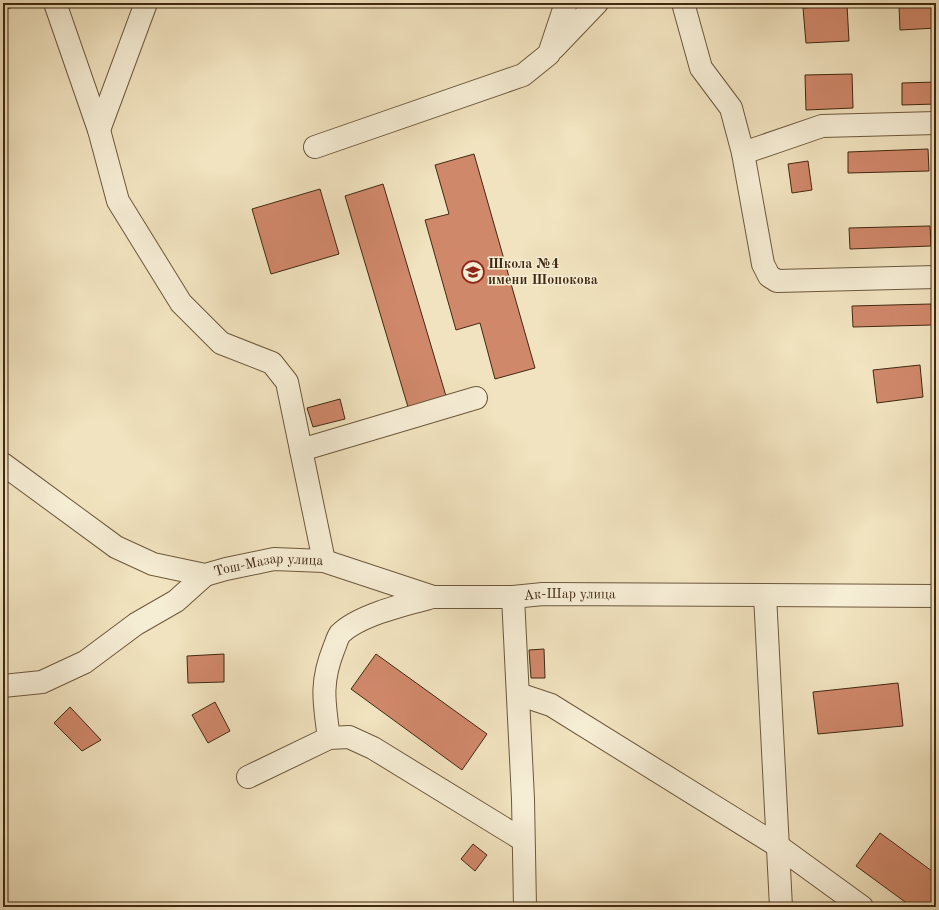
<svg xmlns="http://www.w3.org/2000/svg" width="939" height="910" font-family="'Old Standard TT',serif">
<rect width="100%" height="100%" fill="#f1e3bf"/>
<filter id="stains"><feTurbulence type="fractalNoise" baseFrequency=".005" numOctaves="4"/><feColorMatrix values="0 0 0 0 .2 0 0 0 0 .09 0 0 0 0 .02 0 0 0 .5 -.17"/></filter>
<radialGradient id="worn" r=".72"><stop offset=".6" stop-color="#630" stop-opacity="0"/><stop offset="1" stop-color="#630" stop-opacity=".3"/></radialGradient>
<g fill="#d0886b" stroke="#412911">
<polygon points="3,3 12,3 13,7 3,10"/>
<polygon points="936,4 936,28 900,30 899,6"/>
<polygon points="847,5 849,41 806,43 803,8"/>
<polygon points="852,74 853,108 806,110 805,75"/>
<polygon points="936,82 936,104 902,105 902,83"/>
<polygon points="928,149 929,171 848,173 848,152"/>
<polygon points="474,154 535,368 495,379 480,323 456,330 425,220 449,214 435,165"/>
<polygon points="808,161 812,190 792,193 788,164"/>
<polygon points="383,184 446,396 408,407 345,196"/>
<polygon points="320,189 339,254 271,274 252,209"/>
<polygon points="930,226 931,246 850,249 849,228"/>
<polygon points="931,304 932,325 853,327 852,306"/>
<polygon points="920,365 923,397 877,403 873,370"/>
<polygon points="340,399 345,419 313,427 307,408"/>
<polygon points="544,649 545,678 531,678 529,650"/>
<polygon points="224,654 224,682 188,683 187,656"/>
<polygon points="376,654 487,734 462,770 351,689"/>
<polygon points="898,683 903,726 818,734 813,692"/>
<polygon points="215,702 230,731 208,743 192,715"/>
<polygon points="70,707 101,740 82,751 54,723"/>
<polygon points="880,833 936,874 936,907 912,907 856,866"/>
<polygon points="473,844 487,855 475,871 461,859"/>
</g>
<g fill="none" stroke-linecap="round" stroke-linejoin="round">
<g stroke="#6d583c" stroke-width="24">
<g id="minor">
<polyline points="55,3 99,130 118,201 181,303 221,343 272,363 287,382 324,561"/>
<polyline points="683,3 701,68 731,108 743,153 763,264 769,276 777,281 936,277"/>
<polyline points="554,48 597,3"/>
<polyline points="99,130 146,3"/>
<polyline points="315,147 523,75 549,54 566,3"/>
<polyline points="743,153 822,126 936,123"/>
<polyline points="301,450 476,398"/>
<path id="s1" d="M3 464 116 547 153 564 205 575 226 569 274 559 324 561 433 597H513"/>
<polyline points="765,595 781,907"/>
<polyline points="3,686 42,682 85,662 136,624 176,601 205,575"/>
<polyline points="518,694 551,705 778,846 862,907"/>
<path d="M329 738C324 702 320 683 334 648 336 644 337 638 340 634 359 615 406 604 433 597"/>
<polyline points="248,777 329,738 349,737 373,748 523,840"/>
<path id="s2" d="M525 907 523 799 513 597 543 594 936 596"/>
</g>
</g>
<use href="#minor" stroke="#f6edd5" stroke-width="22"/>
</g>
<defs>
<g id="school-ring" transform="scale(1.15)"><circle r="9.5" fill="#f6edd5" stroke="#8f2418" stroke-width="1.5"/><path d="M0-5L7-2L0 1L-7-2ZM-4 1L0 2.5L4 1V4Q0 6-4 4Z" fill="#8f2418"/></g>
</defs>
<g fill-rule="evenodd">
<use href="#school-ring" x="473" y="272"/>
</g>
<g text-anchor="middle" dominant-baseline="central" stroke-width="3" stroke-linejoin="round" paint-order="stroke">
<g font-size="14" font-weight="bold" fill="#412911" stroke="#f6edd5" text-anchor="start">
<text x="488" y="264">Школа №4<tspan x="488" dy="16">имени Шопокова</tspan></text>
</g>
<g font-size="14" fill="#412911" stroke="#f6edd5">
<text stroke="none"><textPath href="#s1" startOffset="299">Тош-Мазар улица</textPath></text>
<text stroke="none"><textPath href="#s2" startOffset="367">Ак-Шар улица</textPath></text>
</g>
</g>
<rect width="939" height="910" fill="none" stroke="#f1e3bf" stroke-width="16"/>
<rect x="4" y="4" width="931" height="902" fill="none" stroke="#412911" stroke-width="2"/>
<rect x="8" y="8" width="923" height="894" fill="none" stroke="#412911"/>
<rect width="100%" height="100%" filter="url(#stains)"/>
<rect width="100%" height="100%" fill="url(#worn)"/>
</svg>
